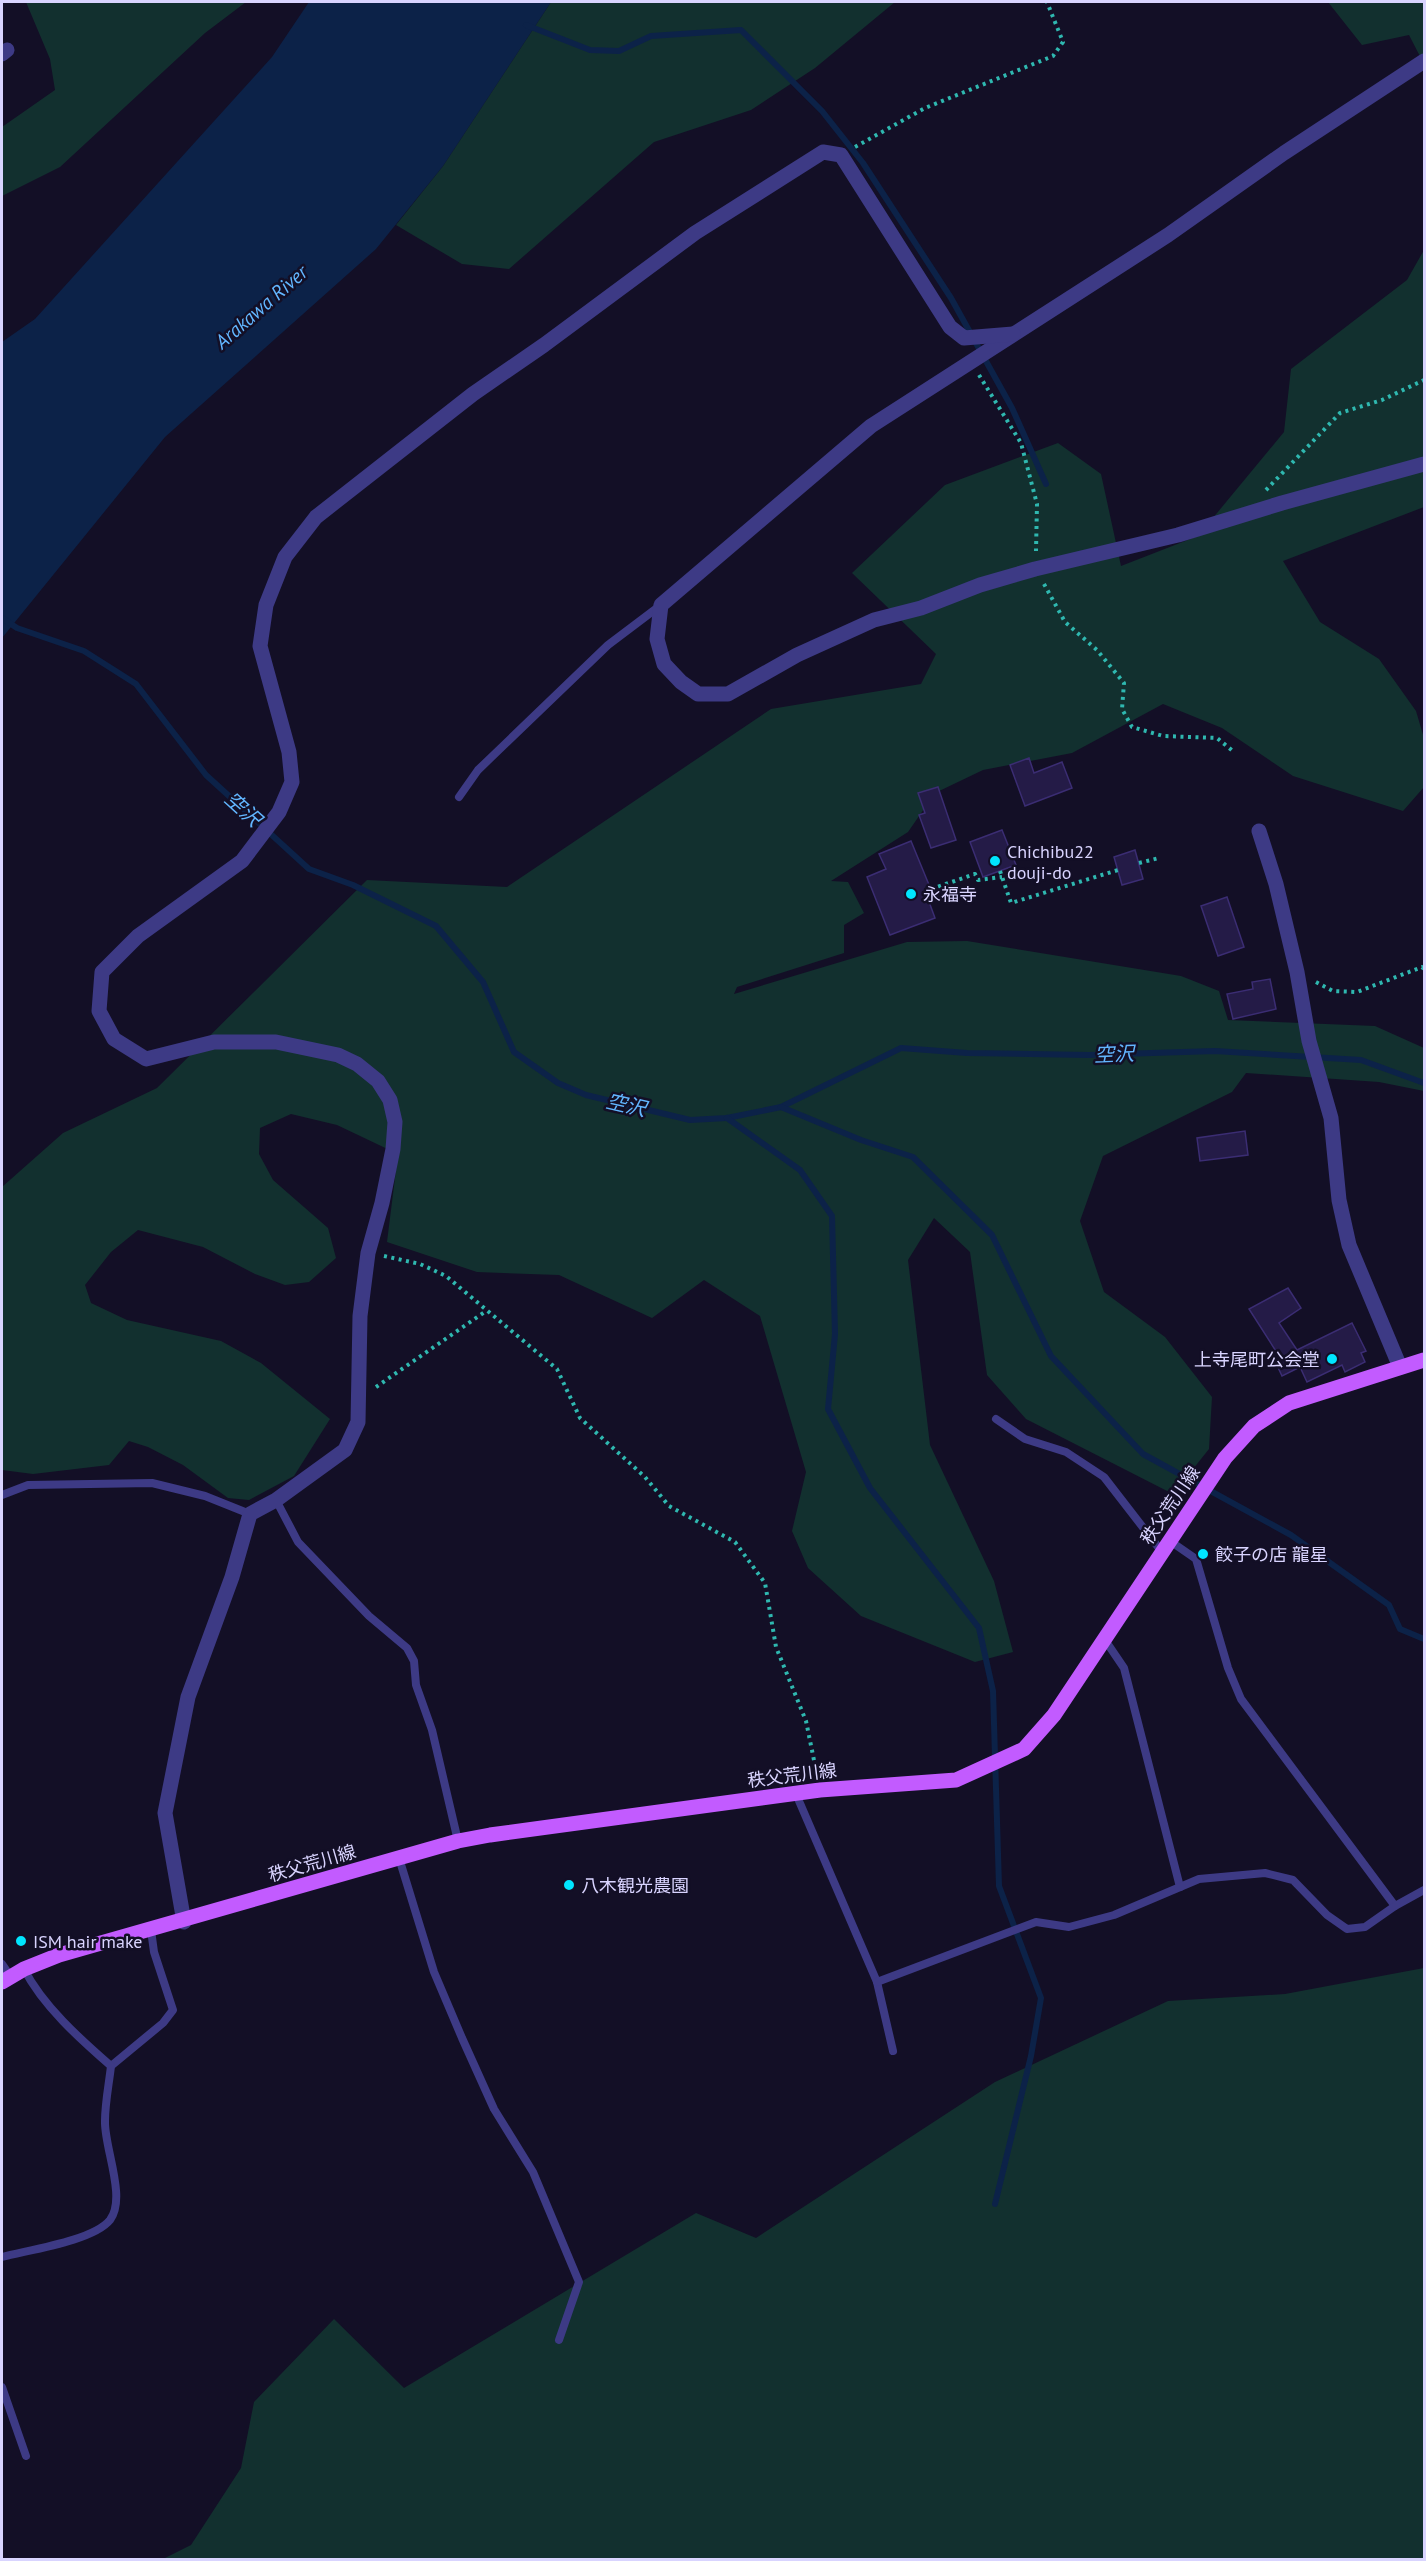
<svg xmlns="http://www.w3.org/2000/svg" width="1426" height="2561" font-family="'PT Sans','Noto Sans JP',sans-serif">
<rect width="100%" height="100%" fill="#130f26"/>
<g fill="#12302f">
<polygon points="26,2 246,2 205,33 60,167 2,196 2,127 55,90 50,59"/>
<polygon points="551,2 895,2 815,68 751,110 654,142 509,269 462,264 396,225 443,166"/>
<polygon points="1328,2 1424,2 1424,64 1409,35 1362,45"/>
<polygon points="1424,250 1424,507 1283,561 1320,622 1379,659 1416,711 1424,738 1424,787 1403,811 1293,776 1222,728 1163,704 1072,753 983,770 935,793 908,832 831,881 848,882 864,913 844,925 844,953 737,987 734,994 907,942 967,941 1181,976 1219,991 1228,1020 1375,1026 1424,1048 1424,1091 1379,1082 1246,1073 1232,1092 1103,1156 1080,1221 1104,1292 1165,1337 1212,1397 1209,1449 1173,1494 1026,1419 987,1375 970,1252 934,1218 908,1260 930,1445 994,1581 1013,1652 975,1662 861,1616 808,1568 792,1531 806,1472 760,1316 704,1280 652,1318 559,1275 477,1272 387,1242 398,1154 337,1125 291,1114 260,1128 259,1154 273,1180 328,1228 336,1258 309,1282 285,1285 255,1274 203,1247 138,1230 111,1252 85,1285 91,1303 127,1320 221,1341 261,1363 330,1419 294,1476 249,1500 228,1498 183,1465 148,1447 129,1441 109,1465 33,1474 2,1470 2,1187 63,1133 157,1088 367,880 507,887 771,709 921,684 936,654 852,573 945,485 1058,443 1101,474 1121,566 1198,536 1284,432 1291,369 1407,280"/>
<polygon points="1424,1968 1424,2559 161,2560 191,2545 241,2468 254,2402 334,2319 404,2388 696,2213 756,2238 995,2082 1168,2001 1285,1994"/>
</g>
<polygon fill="#0c2248" points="309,2 551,2 443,166 376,249 165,437 2,638 2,342 35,319 272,57"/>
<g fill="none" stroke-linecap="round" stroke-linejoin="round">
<g stroke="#0c2248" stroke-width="6">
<polyline points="526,25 590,50 619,51 651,36 741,30 822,111 863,163 951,298 1012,408 1046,484"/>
<polyline points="2,618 17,628 84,651 136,684 206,775 309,869 353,885 436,926 483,982 514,1052 558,1083 586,1095 690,1120 727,1118 781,1107 901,1048 967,1053 1089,1055 1215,1051 1361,1060 1424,1083"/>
<polyline points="781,1107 861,1140 913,1157 992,1235 1051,1356 1143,1454 1291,1535 1389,1605 1400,1629 1424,1639"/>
<polyline points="727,1118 800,1170 832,1216 835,1334 828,1409 870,1488 979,1628 993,1691 999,1886 1041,1998 1031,2056 995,2204"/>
</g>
</g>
<g fill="#241b47" stroke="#3b2d73" stroke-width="1.5">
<polygon points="1029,758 1034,773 1062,762 1072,788 1025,806 1010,765"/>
<polygon points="938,787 956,840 931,848 919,815 925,813 918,793"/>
<polygon points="1002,830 1016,865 983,877 970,842"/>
<polygon points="911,841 934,897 928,899 935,918 890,935 867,877 886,869 879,854"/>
<polygon points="1135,850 1143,879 1122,885 1114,857"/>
<polygon points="1227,897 1244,947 1218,956 1201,906"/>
<polygon points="1270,979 1276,1009 1233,1019 1227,994 1253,989 1252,982"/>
<polygon points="1245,1131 1248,1155 1200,1161 1197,1138"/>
<polygon points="1288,1288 1301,1308 1279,1323 1297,1350 1352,1323 1366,1351 1361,1353 1365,1362 1345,1372 1342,1365 1307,1382 1300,1367 1282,1376 1275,1361 1281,1359 1249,1309"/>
</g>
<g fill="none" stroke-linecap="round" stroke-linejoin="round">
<g stroke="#2fb8b0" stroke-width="4" stroke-dasharray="3 4.5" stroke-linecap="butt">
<polyline points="855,147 925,108 1053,56 1063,42 1047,2"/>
<polyline points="979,375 1021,443 1037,504 1036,551"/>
<polyline points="1266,490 1340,413 1382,400 1424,380"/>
<polyline points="1044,584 1065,622 1097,650 1124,683 1122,709 1132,727 1163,736 1217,738 1234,752"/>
<polyline points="1139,863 1159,858"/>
<polyline points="1000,871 1011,903 1118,870"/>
<polyline points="931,889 975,874 978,880 1002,877"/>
<polyline points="1316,982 1333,991 1357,992 1422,967 1424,969"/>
<polyline points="384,1256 420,1264 446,1276 557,1369 580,1418 645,1477 669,1506 735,1542 765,1583 776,1647 806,1721 817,1775"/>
<polyline points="376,1387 486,1311"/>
</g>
<g stroke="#3d3a85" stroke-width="8">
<polyline points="459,797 478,770 608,645 661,605"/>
<polyline points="996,1419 1025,1439 1066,1452 1104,1477 1162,1552"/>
<polyline points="2,1495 28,1485 152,1483 205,1496 250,1514"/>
<polyline points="276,1500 298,1542 369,1616 407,1648 414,1661 416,1685 432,1730 458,1841"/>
<polyline points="1170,1541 1196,1559 1228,1668 1241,1699 1395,1906"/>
<polyline points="1103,1637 1124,1668 1180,1887"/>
<polyline points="796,1794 877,1982 893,2051"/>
<polyline points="399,1858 434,1972 462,2038 494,2109 533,2172 579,2282 559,2340"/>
<polyline points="2,1964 11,1977"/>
<polyline points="877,1982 1036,1922 1069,1927 1114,1915 1199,1879 1265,1873 1293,1880 1327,1915 1347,1929 1365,1927 1395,1906 1424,1890"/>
<polyline points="111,2066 163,2023 173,2010 154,1952 151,1930"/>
<path d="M2 2257C28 2250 93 2241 110 2220 127 2198 104 2147 105 2121 105 2103 109 2084 111 2066 80 2039 43 2006 24 1969"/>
<polyline points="2,2387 26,2456"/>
</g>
<g stroke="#3d3a85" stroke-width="15">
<polyline points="2,54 7,50"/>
<polyline points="1424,61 1284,153 1168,235 871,426 661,605 657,639 664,664 681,682 698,694 728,694 797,655 874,620 921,608 980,585 1035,569 1178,535 1282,503 1424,464"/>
<polyline points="1259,831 1276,884 1297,972 1309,1041 1331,1118 1339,1200 1349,1245 1400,1367"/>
<polyline points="184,1922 165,1813 188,1697 232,1577 250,1514 276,1500 345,1450 358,1422 360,1316 368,1253 382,1203 393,1149 395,1122 390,1100 378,1081 357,1064 338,1055 276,1042 214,1042 146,1059 114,1039 99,1011 102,972 138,936 242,861 279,812 292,782 289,752 260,646 266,605 285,557 316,517 473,394 544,345 695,233 823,152 841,155 950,327 964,338 1013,334"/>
</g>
<polyline stroke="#c25bff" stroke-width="15" points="2,1982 24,1969 59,1955 458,1841 490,1835 820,1790 956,1780 1024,1749 1054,1715 1225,1458 1254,1426 1289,1403 1424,1360"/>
</g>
<g fill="#00e5ff" stroke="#130f26" stroke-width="2">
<circle cx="995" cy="861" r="6"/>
<circle cx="911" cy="894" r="6"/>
<circle cx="1332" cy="1359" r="6"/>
<circle cx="1203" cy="1554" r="6"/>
<circle cx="569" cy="1885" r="6"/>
<circle cx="21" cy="1941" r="6"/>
</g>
<g text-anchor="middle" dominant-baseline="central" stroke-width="5" stroke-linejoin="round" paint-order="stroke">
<g font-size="18" fill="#d9d4ff" stroke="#130f26" text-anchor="start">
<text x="1007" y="851">Chichibu22<tspan x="1007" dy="21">douji-do</tspan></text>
<text x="923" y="894">永福寺</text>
<text x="1320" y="1359" text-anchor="end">上寺尾町公会堂</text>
<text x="1215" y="1554">餃子の店 龍星</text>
<text x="581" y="1885">八木観光農園</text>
<text x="33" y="1941">ISM hair make</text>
</g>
<g font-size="18" fill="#d9d4ff" stroke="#130f26">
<text transform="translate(1170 1505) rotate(-56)">秩父荒川線</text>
<text transform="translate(792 1775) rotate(-7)">秩父荒川線</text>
<text transform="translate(312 1863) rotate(-16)">秩父荒川線</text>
</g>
<g font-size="20" font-style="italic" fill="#62b6ff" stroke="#130f26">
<text transform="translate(261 307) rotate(-41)">Arakawa River</text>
<text transform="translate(243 809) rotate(42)">空沢</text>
<text transform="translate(1114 1054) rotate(-2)">空沢</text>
<text transform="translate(626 1105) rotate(13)">空沢</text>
</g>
</g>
<rect width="1426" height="2561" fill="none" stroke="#d9d4ff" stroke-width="6"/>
</svg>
